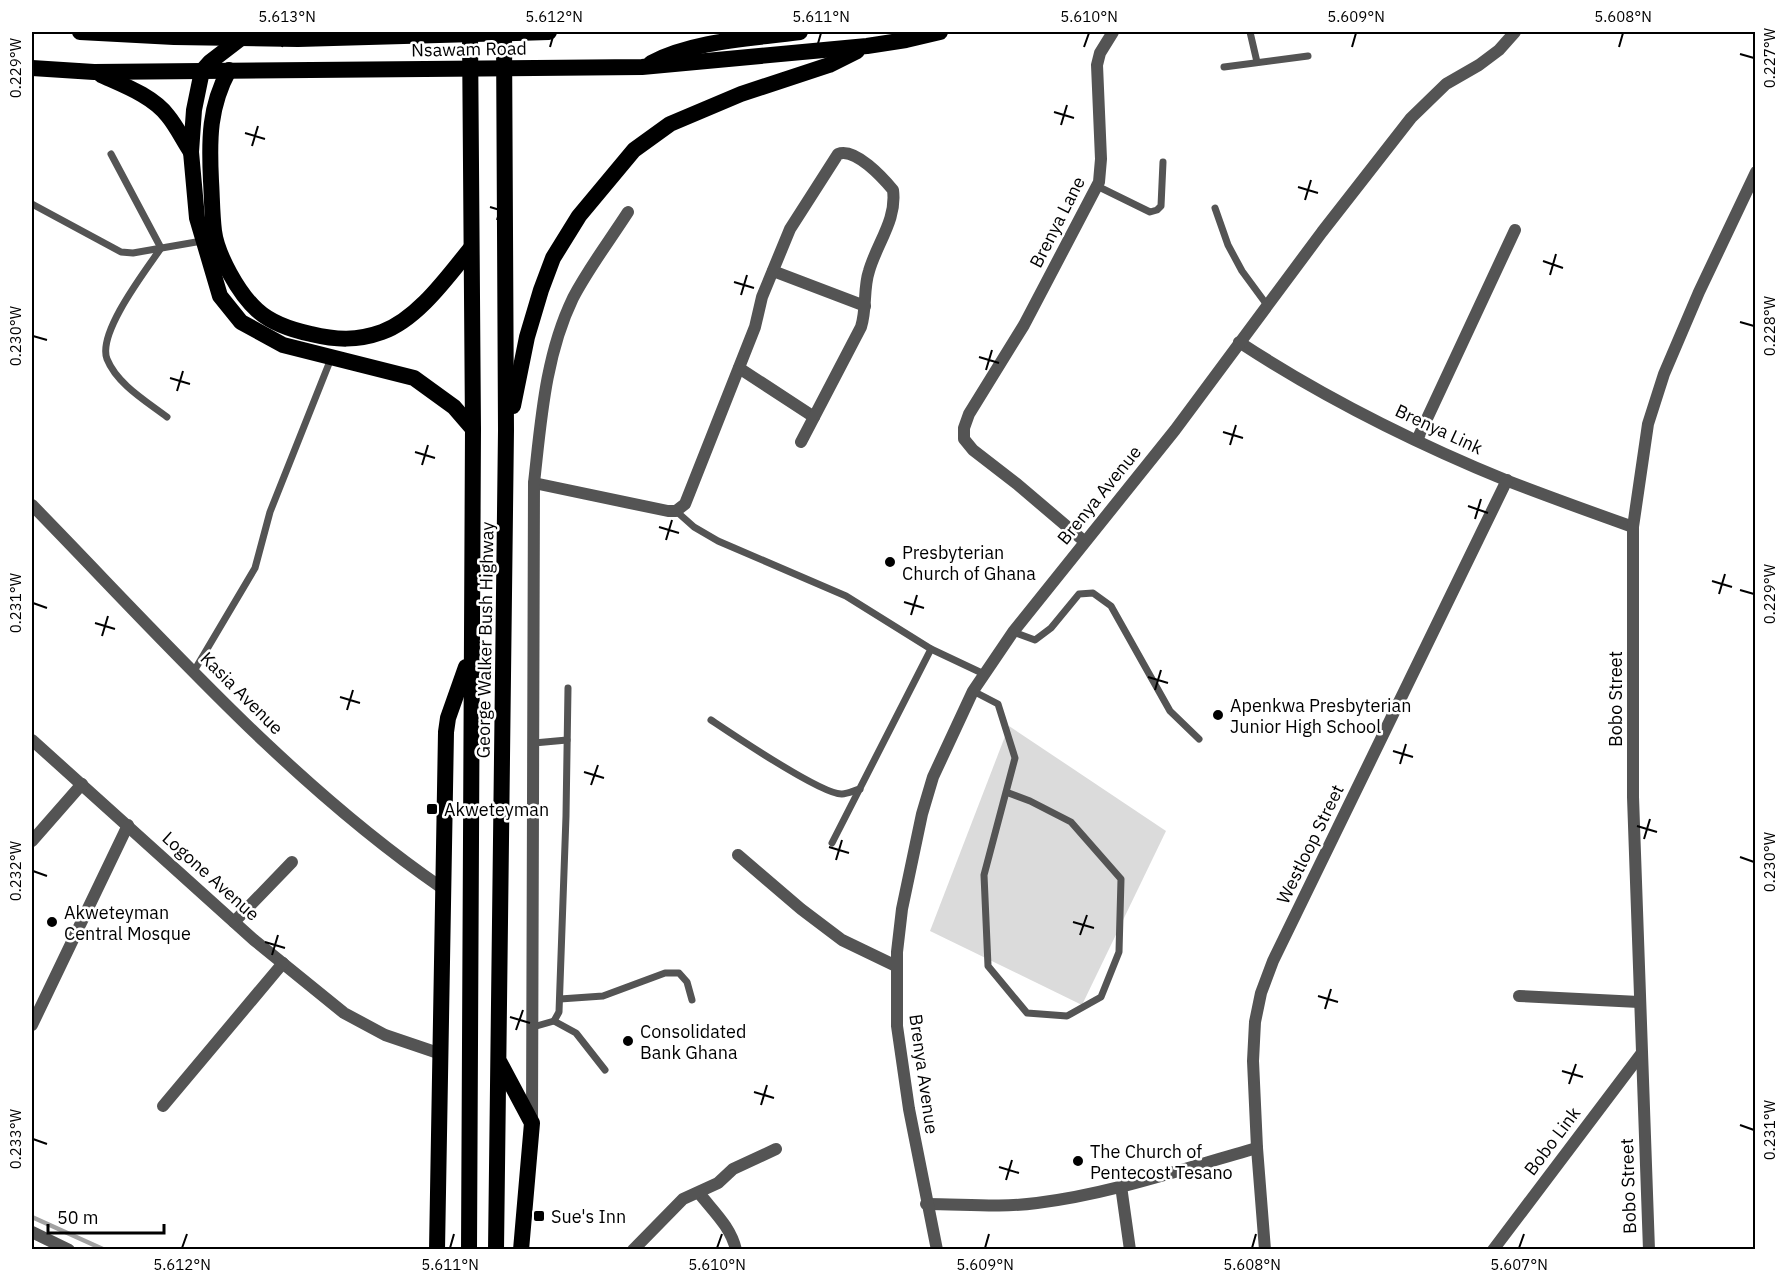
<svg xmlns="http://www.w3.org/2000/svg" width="1787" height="1281" font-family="'IBM Plex Sans',sans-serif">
<rect width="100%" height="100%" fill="#fff"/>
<polygon fill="#dbdbdb" points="1009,726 1166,831 1082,1005 930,931"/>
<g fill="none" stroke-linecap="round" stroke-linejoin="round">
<polyline stroke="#a2a2a2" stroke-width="4.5" points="32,1217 105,1250"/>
<g stroke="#545454" stroke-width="7">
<polyline points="1250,32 1257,62"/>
<polyline points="1224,67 1308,56"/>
<path d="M111 154 161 248C146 270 97 333 107 359 117 384 146 401 167 417"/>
<polyline points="1097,186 1150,212 1157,210 1161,206 1163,162"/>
<polyline points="32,204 121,252 133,253 202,241"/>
<polyline points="1215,208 1228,245 1242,271 1267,305"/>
<polyline points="676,511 694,527 718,541 846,596 931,649 984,674"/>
<polyline points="1013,632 1035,640 1051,628 1079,594 1093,593 1111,606 1170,711 1199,739"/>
<polyline points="194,671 255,568 270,512 332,356"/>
<polyline points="973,691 998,704 1015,758 984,875 988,966 1027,1013 1067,1016 1101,997 1119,952 1121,879 1071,822 1030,801 1006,792"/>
<path d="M711 720C732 734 822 795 842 794 848 794 855 790 860 789"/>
<polyline points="534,743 567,740"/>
<polyline points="832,843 931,649"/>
<polyline points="560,999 603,996 665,973 679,973 687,982 692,1000"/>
<polyline points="554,1021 576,1033 605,1070"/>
<polyline points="533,1027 554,1021 559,1012 566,816 568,688"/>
</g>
<g stroke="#545454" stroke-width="12">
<polyline points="773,271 865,306"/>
<path d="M1239 342C1323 397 1415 443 1508 481 1549 497 1591 512 1633 527"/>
<polyline points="739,368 814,417"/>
<polyline points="1417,440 1515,230"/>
<path d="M534 483 668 511H676L685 504 755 327 762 297 790 229 838 154C855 147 883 178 893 190 897 220 877 243 869 271 863 289 867 308 861 327L801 442"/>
<path d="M32 505C162 638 288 782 442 888"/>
<polyline points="1084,541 1017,484 973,450 964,439 964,428 969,414 1024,325 1099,182 1101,159 1097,65 1100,53 1113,32"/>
<polyline points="32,740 254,940 344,1013 385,1035 441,1054"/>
<polyline points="32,841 82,784"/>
<polyline points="738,855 801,909 842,940 896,966"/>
<polyline points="234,922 292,862"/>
<polyline points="1519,996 1639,1002"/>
<polyline points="163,1106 283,963"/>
<path d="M532 1122 534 483C541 421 545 356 573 298 588 269 610 240 628 212"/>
<polyline points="1121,1186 1130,1250"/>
<path d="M699 1193C713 1211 731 1227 736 1250"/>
<path d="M926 1204C963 1204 1001 1208 1037 1203 1111 1194 1185 1168 1257 1148"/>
<polyline points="633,1250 683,1199 718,1183 733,1169 776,1149"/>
<polyline points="937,1250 909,1109 897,1026 897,952 902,909 922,814 933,777 973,691 1013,632 1175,430 1322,232 1411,118 1446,84 1479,65 1499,50 1515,32"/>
<polyline points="1265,1250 1257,1148 1253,1061 1255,1022 1261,993 1273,961 1507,480"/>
<polyline points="1493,1250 1641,1054"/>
<polyline points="1649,1250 1633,797 1633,527 1648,424 1664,374 1699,292 1756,172"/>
</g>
<g stroke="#545454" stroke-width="12">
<polyline points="32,1025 128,825"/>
<polyline points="32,1232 69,1250"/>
</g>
<g stroke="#000" stroke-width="16">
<polyline points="80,32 174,37 298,39 549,32"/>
<polyline points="240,39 210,62 202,71 194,110 191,152 197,218 220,296 241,322 283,345 414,378 454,407 473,429"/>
<path d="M651 63C696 40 750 39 800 32"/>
<polyline points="32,68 94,72 642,67 867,46 906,40 940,32"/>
<path d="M229 70C209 107 209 139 211 181 212 197 212 214 214 231 217 255 239 294 257 310 271 323 292 330 311 334 336 340 357 341 382 332 418 319 448 276 471 248"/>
<path d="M101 75C123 85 153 96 168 116 177 127 183 140 191 152"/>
<polyline points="513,406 527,337 541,290 553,258 579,216 634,150 670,124 741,94 829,65 857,51"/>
<polyline points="500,1063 532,1123 521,1250"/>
<polyline points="437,1250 446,732 448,718 466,667"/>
<polyline points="469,1250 473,429 470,32"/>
<polyline points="496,1250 506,430 504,32"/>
</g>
</g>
<path fill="none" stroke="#000" stroke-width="2" d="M282 47 287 33M550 47 554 33M817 47 821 33M1084 47 1089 33M1352 47 1356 33M1619 47 1623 33M1740 54 1754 58M33 68 47 72M1054 112 1074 118M1061 125 1067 105M245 133 265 139M252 146 258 126M1298 187 1318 193M1305 200 1311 180M490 207 510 213M497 220 503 200M1543 261 1563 268M1550 275 1556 254M734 282 754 288M741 295 747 275M1740 322 1754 326M33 336 47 340M979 357 999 363M986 370 992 350M170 378 190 384M177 391 183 371M1223 432 1243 438M1230 445 1236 425M415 452 435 458M422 465 428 445M1468 506 1488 513M1475 519 1481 499M659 527 679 533M666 540 672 520M1712 581 1732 587M1740 590 1754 594M1719 594 1725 574M904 602 924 608M33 603 47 608M911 615 917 595M95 623 115 629M102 636 108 616M1148 677 1168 683M1155 690 1161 670M340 697 360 703M347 710 353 690M1393 751 1413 757M1400 764 1406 744M584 772 604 778M591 785 598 765M1637 826 1657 832M1644 839 1650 819M829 847 849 853M1740 857 1754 862M836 860 842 840M33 871 47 876M1073 922 1094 928M1080 935 1087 915M265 942 285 948M272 955 278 935M1318 996 1338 1002M1325 1009 1331 989M510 1017 530 1023M516 1030 523 1010M1562 1071 1583 1077M1569 1084 1576 1064M754 1092 774 1098M761 1105 767 1085M1740 1125 1754 1130M33 1139 47 1144M999 1167 1019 1173M1006 1180 1012 1160M182 1248 187 1234M450 1248 454 1234M717 1248 722 1234M985 1248 989 1234M1252 1248 1256 1234M1519 1248 1524 1234"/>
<g fill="#000" stroke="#fff" stroke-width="2">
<circle cx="890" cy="562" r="6"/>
<circle cx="1218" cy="715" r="6"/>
<rect x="426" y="803" width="12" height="12" rx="3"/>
<circle cx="52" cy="922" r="6"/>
<circle cx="628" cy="1041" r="6"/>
<circle cx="1078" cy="1161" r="6"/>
<rect x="533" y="1210" width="12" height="12" rx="3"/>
</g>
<g text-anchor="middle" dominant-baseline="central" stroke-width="5" stroke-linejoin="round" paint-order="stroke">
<g font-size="18" fill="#000" stroke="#fff">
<text transform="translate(469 49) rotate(-1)">Nsawam Road</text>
<text transform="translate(1057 222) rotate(-63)">Brenya Lane</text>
<text transform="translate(1439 429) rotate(25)">Brenya Link</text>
<text transform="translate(1099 495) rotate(-51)">Brenya Avenue</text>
<text transform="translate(485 640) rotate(-89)">George Walker Bush Highway</text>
<text transform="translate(242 693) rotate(45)">Kasia Avenue</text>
<text transform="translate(1615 699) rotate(-90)">Bobo Street</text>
<text transform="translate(1310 844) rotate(-64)">Westloop Street</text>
<text transform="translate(211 876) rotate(42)">Logone Avenue</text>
<text transform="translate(924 1074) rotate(82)">Brenya Avenue</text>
<text transform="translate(1552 1141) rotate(-53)">Bobo Link</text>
<text transform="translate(1628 1186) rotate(-92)">Bobo Street</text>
</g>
<g font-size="18" fill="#000" stroke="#fff" text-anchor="start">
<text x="902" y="552">Presbyterian<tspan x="902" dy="21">Church of Ghana</tspan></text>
<text x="1230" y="705">Apenkwa Presbyterian<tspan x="1230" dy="21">Junior High School</tspan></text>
<text x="444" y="809">Akweteyman</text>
<text x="64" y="912">Akweteyman<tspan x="64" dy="21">Central Mosque</tspan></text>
<text x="640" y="1031">Consolidated<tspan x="640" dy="21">Bank Ghana</tspan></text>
<text x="1090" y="1151">The Church of<tspan x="1090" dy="21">Pentecost Tesano</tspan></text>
<text x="551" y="1216">Sue's Inn</text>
</g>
</g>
<rect width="1787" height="1281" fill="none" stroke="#ffffff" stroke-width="66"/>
<path d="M48 1224v9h116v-9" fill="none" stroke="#000000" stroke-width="3"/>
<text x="57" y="1224" font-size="18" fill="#000000" stroke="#ffffff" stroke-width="4.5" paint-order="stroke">50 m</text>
<rect x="33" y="33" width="1721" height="1215" fill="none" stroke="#000" stroke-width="2"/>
<g font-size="15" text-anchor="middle" fill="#000">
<text x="287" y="22">5.613°N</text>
<text x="554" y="22">5.612°N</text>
<text x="821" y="22">5.611°N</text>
<text x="1089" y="22">5.610°N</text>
<text x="1356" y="22">5.609°N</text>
<text x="1623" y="22">5.608°N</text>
<text transform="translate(1770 58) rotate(-90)" y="5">0.227°W</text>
<text transform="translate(16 68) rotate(-90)" y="5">0.229°W</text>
<text transform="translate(1770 326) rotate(-90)" y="5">0.228°W</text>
<text transform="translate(16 336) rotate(-90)" y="5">0.230°W</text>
<text transform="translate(1770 594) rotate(-90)" y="5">0.229°W</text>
<text transform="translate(16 603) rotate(-90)" y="5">0.231°W</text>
<text transform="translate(1770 862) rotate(-90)" y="5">0.230°W</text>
<text transform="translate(16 871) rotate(-90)" y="5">0.232°W</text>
<text transform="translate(1770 1130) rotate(-90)" y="5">0.231°W</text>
<text transform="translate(16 1139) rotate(-90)" y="5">0.233°W</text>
<text x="182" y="1270">5.612°N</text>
<text x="450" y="1270">5.611°N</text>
<text x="717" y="1270">5.610°N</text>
<text x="985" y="1270">5.609°N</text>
<text x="1252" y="1270">5.608°N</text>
<text x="1519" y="1270">5.607°N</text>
</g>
</svg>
